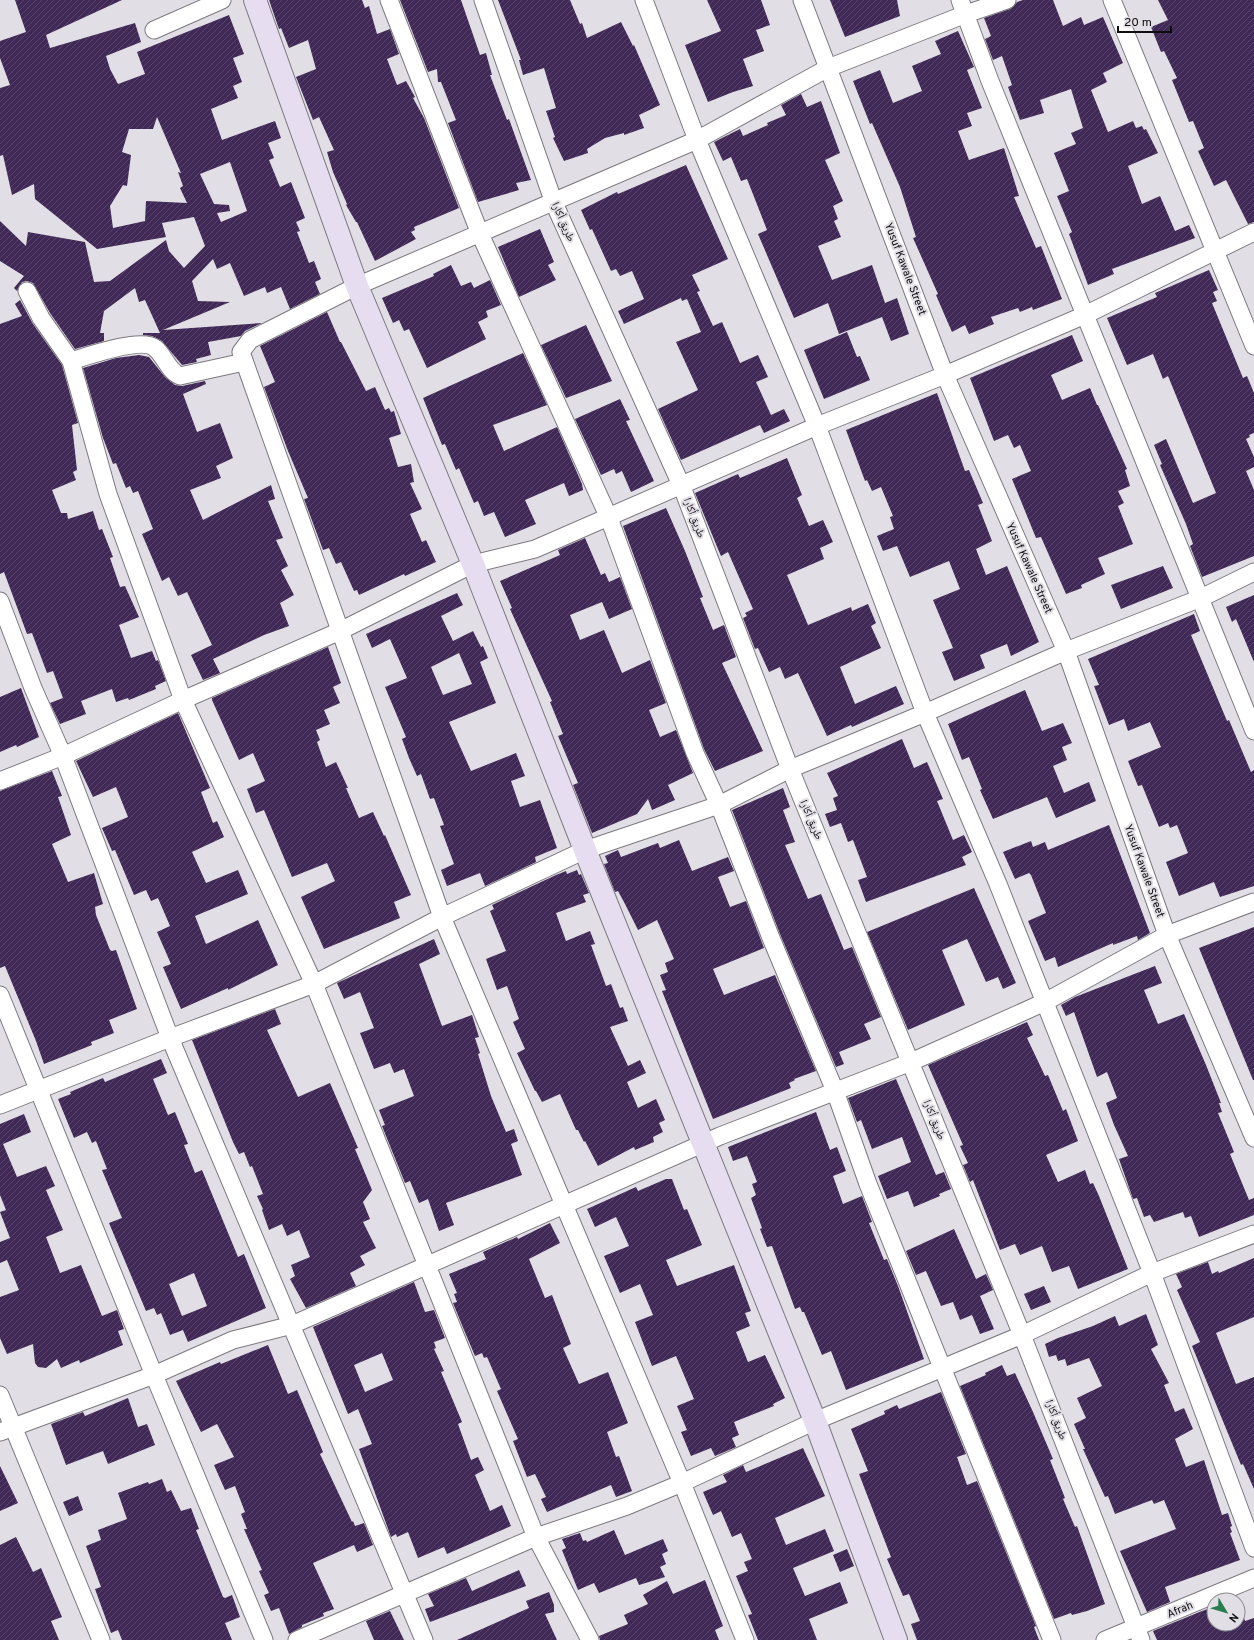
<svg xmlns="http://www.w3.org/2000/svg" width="1254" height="1640" font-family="Overpass,'Noto Naskh Arabic',sans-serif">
<defs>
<pattern id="building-hatch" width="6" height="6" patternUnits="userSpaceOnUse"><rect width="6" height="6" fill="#402956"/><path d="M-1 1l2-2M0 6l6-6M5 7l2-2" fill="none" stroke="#584569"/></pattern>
</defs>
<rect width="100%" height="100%" fill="#e1dee5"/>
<g fill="url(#building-hatch)" fill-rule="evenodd">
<path d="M15 0H122L46 35 50 48 135 23 141 42 106 56 110 69 118 84 145 74 137 52 229 15 244 54 233 58 242 82 233 86 238 98 211 109 222 140 275 121 281 138 268 143 274 158 269 160 280 187 291 182 305 218 296 222 300 231 297 232 309 263 314 261 321 279 315 282 320 294 290 309 281 287 267 293 265 287 244 296 230 263 217 269 213 259 192 281 198 301 230 302 163 330 262 323 245 331 241 336 208 342 211 355 196 359 197 362 182 365 162 341 152 336 143 335V333H160L145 300 139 302 135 288 104 311 100 333H104V341L75 349 50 313 33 283 27 281 22 282 17 291 14 288 24 276 0 261V221L26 246 28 232 85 242 94 282 110 281 166 240 169 251 184 268 205 246 194 217 162 223 166 237 97 249 35 199 34 184 12 195 3 155 0 156V88L10 85 0 58V41L26 32ZM157 117 181 173 178 172 183 186 180 188 187 203 146 201 145 221 113 228 110 206 123 185 127 186 131 155 122 152 129 129H153ZM230 162 247 211 221 222 217 213 230 211 229 205 214 204 200 174Z"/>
<polygon points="269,0 362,0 365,8 369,6 377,34 390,29 399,54 387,59 397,85 406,81 415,97 413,98 424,118 459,208 414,227 415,230 411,232 416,239 375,261 357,222 356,222 346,205 347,204 333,172 327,152 334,150 319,117 313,120 296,77 316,69 308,40 289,48 281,28 279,29"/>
<polygon points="400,0 461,0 480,55 486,53 492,75 490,75 507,120 509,119 531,180 516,183 519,190 478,202 448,123 456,120 441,82 438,82 437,69 428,72"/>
<polygon points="498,0 570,0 580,24 582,23 587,38 621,22 633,46 634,45 660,105 639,115 644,128 624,135 624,133 605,138 587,149 588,153 564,161 553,138 555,137 546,111 556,108 544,68 523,75 519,60 521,60"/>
<polygon points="707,0 761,0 770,25 756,30 764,51 743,59 753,86 733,92 708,102 685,45 721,31"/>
<polygon points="830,0 897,0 900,16 845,37"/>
<polygon points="1023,0 1053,0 1063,26 1081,17 1084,25 1103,17 1123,63 1103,73 1107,82 1091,90 1108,132 1133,121 1136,128 1142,126 1144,130 1146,129 1158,153 1128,166 1142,204 1160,196 1175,231 1189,225 1195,238 1112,269 1114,274 1088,285 1069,234 1072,232 1057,196 1069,191 1054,153 1076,144 1071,133 1083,128 1071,89 1040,100 1044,113 1020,120 1008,87 1012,85 1002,56 993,60 985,39 991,36 984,18 1010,9 1017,2"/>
<polygon points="1158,0 1254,0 1254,222 1248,224 1226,180 1214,186 1198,151 1204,148 1193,121 1189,122 1172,80 1177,78 1164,51 1161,52 1151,27 1168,20"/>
<polygon points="958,31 974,67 967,70 982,108 967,113 972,126 958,131 969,160 1004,148 1019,196 1014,197 1036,248 1041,246 1062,299 1033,310 1032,307 1020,312 1018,308 991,317 994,324 969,334 965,325 952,332 945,316 936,295 938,294 913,238 916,237 900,187 872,123 870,124 853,81 880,70 893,103 922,91 912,66 941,54 935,41"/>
<polygon points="801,94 807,107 821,101 840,153 825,160 843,201 833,206 838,219 834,221 841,237 818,246 832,280 872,265 885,303 897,298 909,334 891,341 882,317 839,334 828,303 794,318 758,234 767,230 747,179 741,181 731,157 723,161 714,142 740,129 743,136 768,125 767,123 786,115 781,105"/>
<polygon points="686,165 728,259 692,275 700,291 697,292 713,326 722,322 740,363 758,355 768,377 756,382 771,415 784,409 790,421 764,433 760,425 681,460 658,409 698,390 676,342 701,332 687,299 682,301 681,298 624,324 618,311 644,299 632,271 620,276 616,269 611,271 592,229 590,230 581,210 617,192 618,194"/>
<polygon points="540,229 554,262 548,265 556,280 519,297 498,247"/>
<polygon points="451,265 461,286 471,282 474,288 490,280 501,305 486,311 488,317 478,322 486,339 427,368 409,329 404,331 399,320 393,323 382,298 434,276 433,274"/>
<polygon points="1209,270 1218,290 1213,292 1217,301 1212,303 1243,378 1247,376 1254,393 1254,433 1249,435 1250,437 1246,439 1254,457 1254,467 1246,471 1254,490 1254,556 1202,577 1190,546 1193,544 1186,524 1160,465 1162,464 1154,445 1166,439 1193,503 1216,493 1168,376 1163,379 1153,354 1127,365 1107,318 1157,297 1155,293"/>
<polygon points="20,300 33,324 62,365 78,423 72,425 77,470 73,472 76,480 52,490 61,513 67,513 68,519 93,511 99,530 102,529 113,557 110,558 120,587 125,586 139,617 119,625 131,658 152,651 156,661 158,660 166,681 155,686 156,689 129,700 128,698 116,702 112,689 81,701 86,714 60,724 50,703 63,698 53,671 47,673 32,633 27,634 4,572 0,574 0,324 22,316 15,304"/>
<polygon points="327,312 340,342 341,342 366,391 375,387 385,410 389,408 391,412 394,411 401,434 389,438 398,467 411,464 414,482 410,483 422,509 410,514 422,542 426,540 436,562 405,576 404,574 359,595 357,590 354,591 341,562 336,564 329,548 323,550 304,499 308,498 288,451 264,387 275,382 260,346"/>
<polygon points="586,325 612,381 566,398 541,345"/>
<polygon points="847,332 857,357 860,356 870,380 824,399 804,350"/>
<polygon points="1072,335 1083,361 1051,375 1062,400 1090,388 1097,405 1098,405 1127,469 1125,470 1130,486 1118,491 1124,503 1118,506 1133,544 1098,558 1105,574 1081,585 1082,588 1066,594 1041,537 1036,538 1012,479 1031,471 1020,445 1014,448 1008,435 994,441 970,378"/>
<polygon points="523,353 547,405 493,425 504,451 557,427 582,484 583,490 569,496 564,483 525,500 536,524 505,537 494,512 484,516 478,501 474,503 459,468 456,470 445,444 442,445 423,398"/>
<polygon points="139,355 149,357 165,377 175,385 182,386 205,381 206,384 183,394 197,432 220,423 233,458 216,466 221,478 190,490 203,520 271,485 275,499 268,501 283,538 276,540 288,566 281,570 294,595 280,603 289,626 264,635 213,659 220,673 203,680 191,655 212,645 187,592 178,596 169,577 162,581 142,534 153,529 138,491 133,493 130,486 126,488 116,463 113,464 103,438 83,368 116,358"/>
<polygon points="937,393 965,471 969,470 983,503 978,505 992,541 976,549 986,575 1007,566 1039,642 1011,656 1007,644 980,655 985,668 954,681 942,652 953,648 933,600 960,589 949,561 910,577 897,546 883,551 877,536 894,529 890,517 893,516 881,487 872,491 867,480 865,481 846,430"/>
<polygon points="620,399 630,420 626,421 654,481 631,492 622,471 616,474 614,469 601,475 575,419"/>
<polygon points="787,458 802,495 797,498 809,526 823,520 833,542 820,548 824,559 787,575 808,625 851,607 852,611 868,604 876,623 871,626 881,648 840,667 855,704 896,686 904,704 852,727 851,725 827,736 798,673 785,679 780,667 769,672 758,648 755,649 743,618 747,616 745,613 753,609 728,552 721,556 718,549 695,493 738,474 740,478"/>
<polygon points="666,508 685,551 703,597 700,598 713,630 724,625 736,657 722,663 763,751 715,771 704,749 623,526"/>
<polygon points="585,538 601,575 605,573 609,582 620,577 632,609 609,619 602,602 570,615 580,640 604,630 622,673 650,660 666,703 649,710 660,737 676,730 693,773 668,785 675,800 652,810 648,799 637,814 592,833 573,785 578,783 558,736 563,734 550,702 552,701 510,609 512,608 500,581 560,555 558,550"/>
<polygon points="1163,566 1173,588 1121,609 1111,585"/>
<path d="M457 593 463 605 441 616 453 641 473 631 481 647 483 646 488 658 480 662 496 703 449 722 471 771 516 753 525 776 511 781 520 807 540 800 557 848 535 857 536 862 485 886 480 873 447 886 441 870 454 864 440 826 444 825 434 798 430 799 421 774 417 776 409 758 402 739 406 737 385 687 407 678 390 639 372 648 366 634ZM459 653 472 684 443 695 431 667Z"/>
<polygon points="1254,595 1254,662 1236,619 1232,622 1226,607"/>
<polygon points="1194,614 1200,631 1191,635 1227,721 1229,720 1251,772 1254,770 1254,886 1220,897 1214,882 1179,896 1166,862 1188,853 1177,825 1170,828 1168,823 1159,827 1142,785 1138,786 1128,761 1161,747 1150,722 1128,731 1124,719 1109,725 1094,686 1099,685 1088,659"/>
<polygon points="328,647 341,683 333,687 340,703 324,710 330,724 316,730 320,740 317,742 326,767 336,762 348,788 346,788 359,818 373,812 384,836 385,835 411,895 394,902 400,918 324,949 301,897 335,881 327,863 292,877 264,810 256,813 247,789 265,781 253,753 239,760 212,700 212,698"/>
<polygon points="21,688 39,737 17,747 16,745 0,752 0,697"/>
<polygon points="1025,690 1042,731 1063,723 1072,743 1062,747 1067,760 1053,766 1064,793 1089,782 1096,801 1056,818 1047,797 993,819 980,790 982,789 969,757 962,760 948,724"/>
<polygon points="178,713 210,788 201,792 213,823 217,821 224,837 192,852 206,883 238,870 248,894 195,916 206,944 258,920 278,965 228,990 228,988 181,1009 163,967 171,964 157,932 170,926 158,898 151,901 146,890 134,895 115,850 112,851 102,828 128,817 116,787 93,797 76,761"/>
<polygon points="902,739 914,768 927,762 943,799 937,801 953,840 964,835 972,852 962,857 966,865 866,902 858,880 867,877 853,840 848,842 841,823 830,827 825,814 837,810 833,798 838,796 827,773"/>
<polygon points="52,771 62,796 58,797 71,835 52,844 68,882 94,873 103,904 95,907 96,915 110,950 112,951 116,950 137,1009 109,1020 114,1033 91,1042 92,1045 44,1064 36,1041 5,966 0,968 0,791"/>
<polygon points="783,788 790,807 783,810 795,842 785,845 808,899 821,894 844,950 852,947 881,1017 864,1024 871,1039 839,1052 844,1064 836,1067 780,934 732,810"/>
<polygon points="1109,825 1150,933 1138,940 1137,936 1113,945 1113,943 1058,967 1055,957 1045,961 1028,921 1046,913 1031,875 1029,873 1015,879 1003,852 1031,841 1033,847 1045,842 1048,850"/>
<polygon points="679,840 692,871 728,857 734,871 718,877 730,907 746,901 764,948 713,969 724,995 775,975 816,1071 794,1079 795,1080 789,1083 791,1088 713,1119 662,991 666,990 660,975 668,972 665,963 674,959 657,920 638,930 625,904 618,891 615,892 604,864 608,863 605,856 618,850 621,857 658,843 660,848"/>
<polygon points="577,870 579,875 581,874 589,893 583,895 586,902 556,913 566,941 590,931 595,944 591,945 606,986 611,984 620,1008 623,1007 628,1021 610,1027 628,1066 640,1060 646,1073 627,1082 638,1108 656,1099 665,1120 659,1123 663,1132 653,1137 654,1142 635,1150 634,1147 598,1166 585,1141 584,1142 578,1130 576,1130 560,1094 542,1102 536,1091 535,1091 517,1053 525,1049 513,1022 519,1019 507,986 497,990 486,959 506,951 490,911 494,909 492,905 556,875 566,871 567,874"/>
<polygon points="974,888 1016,983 1003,989 998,977 986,982 967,939 942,950 965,1005 908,1030 867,932"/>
<polygon points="1254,927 1254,1080 1253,1080 1199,948"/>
<polygon points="434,939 440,954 419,964 442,1026 472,1015 479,1037 475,1038 480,1053 478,1054 491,1096 506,1132 514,1129 518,1141 511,1144 522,1175 446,1203 454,1225 439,1231 428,1199 419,1203 410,1181 405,1183 382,1126 385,1125 379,1110 414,1096 404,1069 394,1073 390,1063 374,1069 360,1033 374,1028 360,992 344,999 337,983"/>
<polygon points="1155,966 1162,983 1144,990 1158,1024 1184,1014 1206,1065 1221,1103 1219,1103 1222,1112 1218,1113 1234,1152 1230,1154 1249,1200 1254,1198 1254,1215 1199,1237 1191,1216 1185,1218 1183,1212 1154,1222 1150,1215 1144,1217 1137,1198 1133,1199 1119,1159 1128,1156 1114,1125 1106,1103 1117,1098 1107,1072 1097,1077 1074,1012 1066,1016 1061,1005 1075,997"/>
<polygon points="275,1009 281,1024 267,1030 298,1097 330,1083 358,1148 355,1149 372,1190 363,1202 370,1219 363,1222 376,1248 360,1256 365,1265 350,1273 356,1286 306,1308 290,1279 295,1276 291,1265 310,1257 299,1230 287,1236 282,1224 269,1230 262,1210 263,1209 257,1196 263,1194 252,1166 250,1167 244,1152 239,1154 233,1142 192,1040"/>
<polygon points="1027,1022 1033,1035 1027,1038 1045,1076 1048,1075 1063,1111 1066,1109 1078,1141 1046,1155 1058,1182 1085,1170 1090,1184 1093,1183 1099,1196 1128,1269 1078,1289 1069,1266 1052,1272 1042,1246 1020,1255 1015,1244 1000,1250 973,1180 970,1182 963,1165 968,1163 960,1146 963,1145 928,1065"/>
<path d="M161 1059 167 1073 153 1079 168 1115 175 1112 188 1144 184 1145 195 1173 202 1170 238 1257 244 1254 266 1308 188 1342 183 1330 170 1335 161 1313 157 1315 154 1308 146 1311 109 1223 122 1218 102 1170 107 1169 96 1141 92 1143 87 1132 74 1138 58 1099 71 1094 70 1092 103 1078 105 1082ZM194 1273 207 1306 182 1316 169 1284Z"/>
<polygon points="896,1079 936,1175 944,1172 951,1189 939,1194 940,1196 914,1207 908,1191 887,1199 878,1176 911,1162 902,1137 872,1149 861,1120 857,1122 848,1098"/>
<polygon points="816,1112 830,1150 837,1147 846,1171 833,1176 843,1204 862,1196 872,1222 869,1223 884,1260 887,1259 898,1286 924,1359 846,1390 831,1351 822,1355 804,1312 802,1312 800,1307 795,1309 772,1246 767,1247 760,1229 762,1228 751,1198 756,1195 752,1184 757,1182 747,1156 733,1161 728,1147"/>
<polygon points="24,1114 31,1132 3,1144 17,1177 46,1166 55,1186 46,1190 63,1230 46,1237 60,1273 81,1265 102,1316 117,1310 124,1329 118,1331 123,1345 80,1363 79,1360 61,1368 57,1359 46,1368 38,1367 35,1363 33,1344 7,1354 0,1338 0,1297 19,1290 7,1260 0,1263 0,1242 10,1238 0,1212 6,1210 0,1195 0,1124"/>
<polygon points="666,1179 672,1179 684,1210 687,1209 702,1245 666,1260 677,1286 734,1265 751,1311 745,1313 750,1326 736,1332 748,1362 765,1355 785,1398 773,1404 774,1406 734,1422 739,1435 732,1438 736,1447 715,1456 711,1448 691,1456 681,1432 687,1430 677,1406 694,1399 676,1356 652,1366 635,1322 653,1315 640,1284 620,1293 604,1256 629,1246 616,1217 595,1227 587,1209 636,1187 638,1191"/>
<polygon points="550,1223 560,1243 529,1259 545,1298 552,1295 571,1344 563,1348 579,1384 608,1372 628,1423 607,1432 616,1457 619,1456 632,1491 616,1497 611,1485 547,1512 541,1499 546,1497 535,1474 527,1477 513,1441 518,1439 497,1391 501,1389 487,1357 484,1358 482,1353 475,1356 464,1330 453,1303 457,1302 454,1294 457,1293 449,1274 486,1259 483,1252 517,1237 518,1239"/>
<polygon points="954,1229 976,1279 986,1274 993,1290 980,1296 994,1329 980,1334 972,1315 960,1320 953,1302 941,1306 926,1271 916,1275 906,1251"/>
<polygon points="1254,1258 1254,1317 1216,1333 1236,1384 1254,1377 1254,1489 1243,1464 1241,1465 1192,1346 1200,1342 1177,1290 1182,1287 1176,1274 1208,1262 1212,1274 1218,1271 1219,1273"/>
<path d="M414 1282 425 1312 434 1310 445 1338 434 1342 436 1348 434 1349 444 1371 441 1372 462 1422 458 1424 471 1460 478 1457 484 1470 475 1475 490 1511 502 1505 511 1526 447 1554 444 1547 418 1558 408 1532 397 1537 396 1534 391 1537 359 1449 372 1444 358 1409 348 1414 313 1327ZM382 1353 393 1380 365 1392 354 1365Z"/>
<polygon points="1044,1286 1051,1302 1031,1310 1024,1294"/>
<polygon points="1146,1314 1158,1345 1151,1349 1169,1383 1164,1385 1175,1412 1184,1408 1193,1429 1175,1439 1186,1467 1204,1460 1222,1515 1228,1513 1232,1526 1230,1527 1232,1532 1230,1533 1240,1560 1165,1587 1170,1602 1147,1612 1120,1551 1176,1529 1164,1500 1154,1504 1152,1500 1115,1514 1108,1496 1105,1497 1083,1449 1085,1449 1074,1424 1086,1418 1077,1398 1102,1386 1089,1358 1067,1366 1065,1359 1058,1361 1056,1355 1049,1357 1045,1344 1058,1338 1093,1326 1115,1316 1119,1326"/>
<polygon points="268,1345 288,1394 297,1390 323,1452 320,1454 352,1522 353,1521 355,1526 364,1523 373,1545 357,1552 354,1545 313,1563 334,1609 323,1613 324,1616 302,1625 302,1627 289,1634 279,1608 271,1611 264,1595 269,1593 259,1571 262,1570 244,1529 247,1529 241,1514 245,1512 235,1486 225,1490 214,1465 234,1457 217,1424 201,1432 176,1381 220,1362 221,1364"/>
<polygon points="1002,1365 1007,1376 1015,1373 1033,1412 1053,1459 1050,1460 1065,1498 1063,1499 1075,1527 1077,1526 1105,1604 1087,1611 1072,1615 1071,1613 1054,1619 960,1386 986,1375 985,1373"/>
<polygon points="941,1392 966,1454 957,1457 967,1485 977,1481 1036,1626 1034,1627 1039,1640 917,1640 911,1624 920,1621 909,1594 903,1596 887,1559 891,1557 859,1474 868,1471 851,1429 885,1414 884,1411 897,1405 899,1409"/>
<polygon points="128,1398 138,1427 147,1424 155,1445 108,1464 103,1451 66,1465 51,1424 83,1412 85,1416"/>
<polygon points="803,1448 825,1496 775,1518 786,1545 825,1529 834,1551 793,1568 805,1596 840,1582 848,1603 809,1619 817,1640 758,1640 748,1615 752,1614 736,1576 748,1571 744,1562 752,1559 741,1533 732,1537 721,1511 713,1515 703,1492 727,1482 723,1475 743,1465 746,1472"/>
<polygon points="0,1466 18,1503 0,1511"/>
<polygon points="162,1479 167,1492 171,1490 181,1511 191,1508 199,1529 196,1530 223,1597 225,1598 232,1595 240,1617 225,1623 232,1640 122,1640 118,1630 111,1633 95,1589 101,1587 86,1546 101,1540 98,1530 127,1519 118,1493 148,1482 149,1484"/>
<polygon points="78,1496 83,1510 69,1516 63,1502"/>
<polygon points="614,1530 625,1555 663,1539 668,1551 662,1554 666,1564 660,1567 665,1577 639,1585 636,1578 599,1593 594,1583 578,1590 562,1550 566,1548 562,1539 580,1533 583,1541 586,1540 587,1542"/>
<polygon points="16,1537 33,1572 41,1568 62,1617 51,1621 59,1640 0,1640 0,1545"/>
<polygon points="847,1549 854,1566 840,1572 833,1555"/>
<polygon points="519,1570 526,1586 430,1622 425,1609 434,1606 428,1594 466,1578 472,1591"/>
<polygon points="705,1580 723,1626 715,1630 719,1640 600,1640 599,1636 628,1624 624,1615 648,1604 643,1595 667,1581 673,1594"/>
<polygon points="549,1592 554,1605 554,1612 545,1614 557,1640 457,1640 529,1608 526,1601"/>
<polygon points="1214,1607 1214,1624 1238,1624 1238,1610 1241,1609 1245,1621 1254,1618 1254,1640 1157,1640 1153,1631 1202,1611"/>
<polygon points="390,1611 404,1640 374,1640 366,1621"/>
</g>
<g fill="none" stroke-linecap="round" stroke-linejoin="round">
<g stroke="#7c7980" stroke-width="19">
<g id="street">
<polyline points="389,0 480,234 609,518 695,753 719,805 771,938 835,1091 868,1184 1052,1640"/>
<polyline points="483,0 554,203 682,487 790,769 1022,1335 1141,1640"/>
<polyline points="644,0 697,140 817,426 925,713 998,884 1152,1273 1254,1548"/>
<polyline points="802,0 945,375 1066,651 1167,935 1254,1138"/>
<polyline points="960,0 990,81 1254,731"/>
<polyline points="1112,0 1254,346"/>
<polyline points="154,30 222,0"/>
<polyline points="27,291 41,318 71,361 108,494 183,700 314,984 536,1537 590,1640"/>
<path d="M71 361C87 356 142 337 155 348 165 356 168 371 180 376L244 362"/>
<polyline points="0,601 33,688 63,756 170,1038 424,1640"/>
<polyline points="0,781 63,756 183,700 340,631 473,564 535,549 817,426 945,375 1085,315 1254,232"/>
<polyline points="0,995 154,1375 264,1640"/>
<polyline points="0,1105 170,1038 314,984 442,917 585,850 719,805 790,769 925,713 1066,651 1201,598 1254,572"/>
<polyline points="0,1395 101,1640"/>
<polyline points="0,1432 154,1375 233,1340 292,1325 720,1136 911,1062 1045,1002 1167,935 1254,902"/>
<polyline points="297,1640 536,1537 627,1506 682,1483 815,1421 1022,1335 1152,1273 1254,1234"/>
<polyline points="745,1640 682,1483 442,917 241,352 250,340 357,286 697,140 828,68 966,14 1007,0"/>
<polyline points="1105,1640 1254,1578"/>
</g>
</g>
<g stroke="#7c7980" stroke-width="24">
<polyline id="secondary" points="255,0 357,286 473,564 585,850 815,1421 896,1640"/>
</g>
<use href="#street" stroke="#fff" stroke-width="17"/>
<use href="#secondary" stroke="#e6ddf0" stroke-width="22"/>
</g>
<g text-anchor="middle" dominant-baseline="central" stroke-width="4" stroke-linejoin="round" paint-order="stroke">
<g font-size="11" fill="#0e0d0f" stroke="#e1dee5">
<text transform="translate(563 222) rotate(66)">طريق أكارا</text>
<text transform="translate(905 269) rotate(69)">Yusuf Kawale Street</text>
<text transform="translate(694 518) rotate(69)">طريق أكارا</text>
<text transform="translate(1029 568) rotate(66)">Yusuf Kawale Street</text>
<text transform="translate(811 820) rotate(67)">طريق أكارا</text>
<text transform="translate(1144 871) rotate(70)">Yusuf Kawale Street</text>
<text transform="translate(934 1120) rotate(68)">طريق أكارا</text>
<text transform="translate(1056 1420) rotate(69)">طريق أكارا</text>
<text transform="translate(1180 1610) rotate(-23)">Afrah</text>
</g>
</g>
<g transform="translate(1226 1612) rotate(128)"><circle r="19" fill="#e1dee5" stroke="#8d8a8f"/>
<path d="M0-3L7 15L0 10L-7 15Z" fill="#287c4e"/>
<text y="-6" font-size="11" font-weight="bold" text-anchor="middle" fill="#0e0d0f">N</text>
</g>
<path d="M1118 26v6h53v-6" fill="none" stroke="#0e0d0f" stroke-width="2"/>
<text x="1124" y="26" font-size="12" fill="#0e0d0f" stroke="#e1dee5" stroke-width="3" paint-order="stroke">20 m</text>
</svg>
